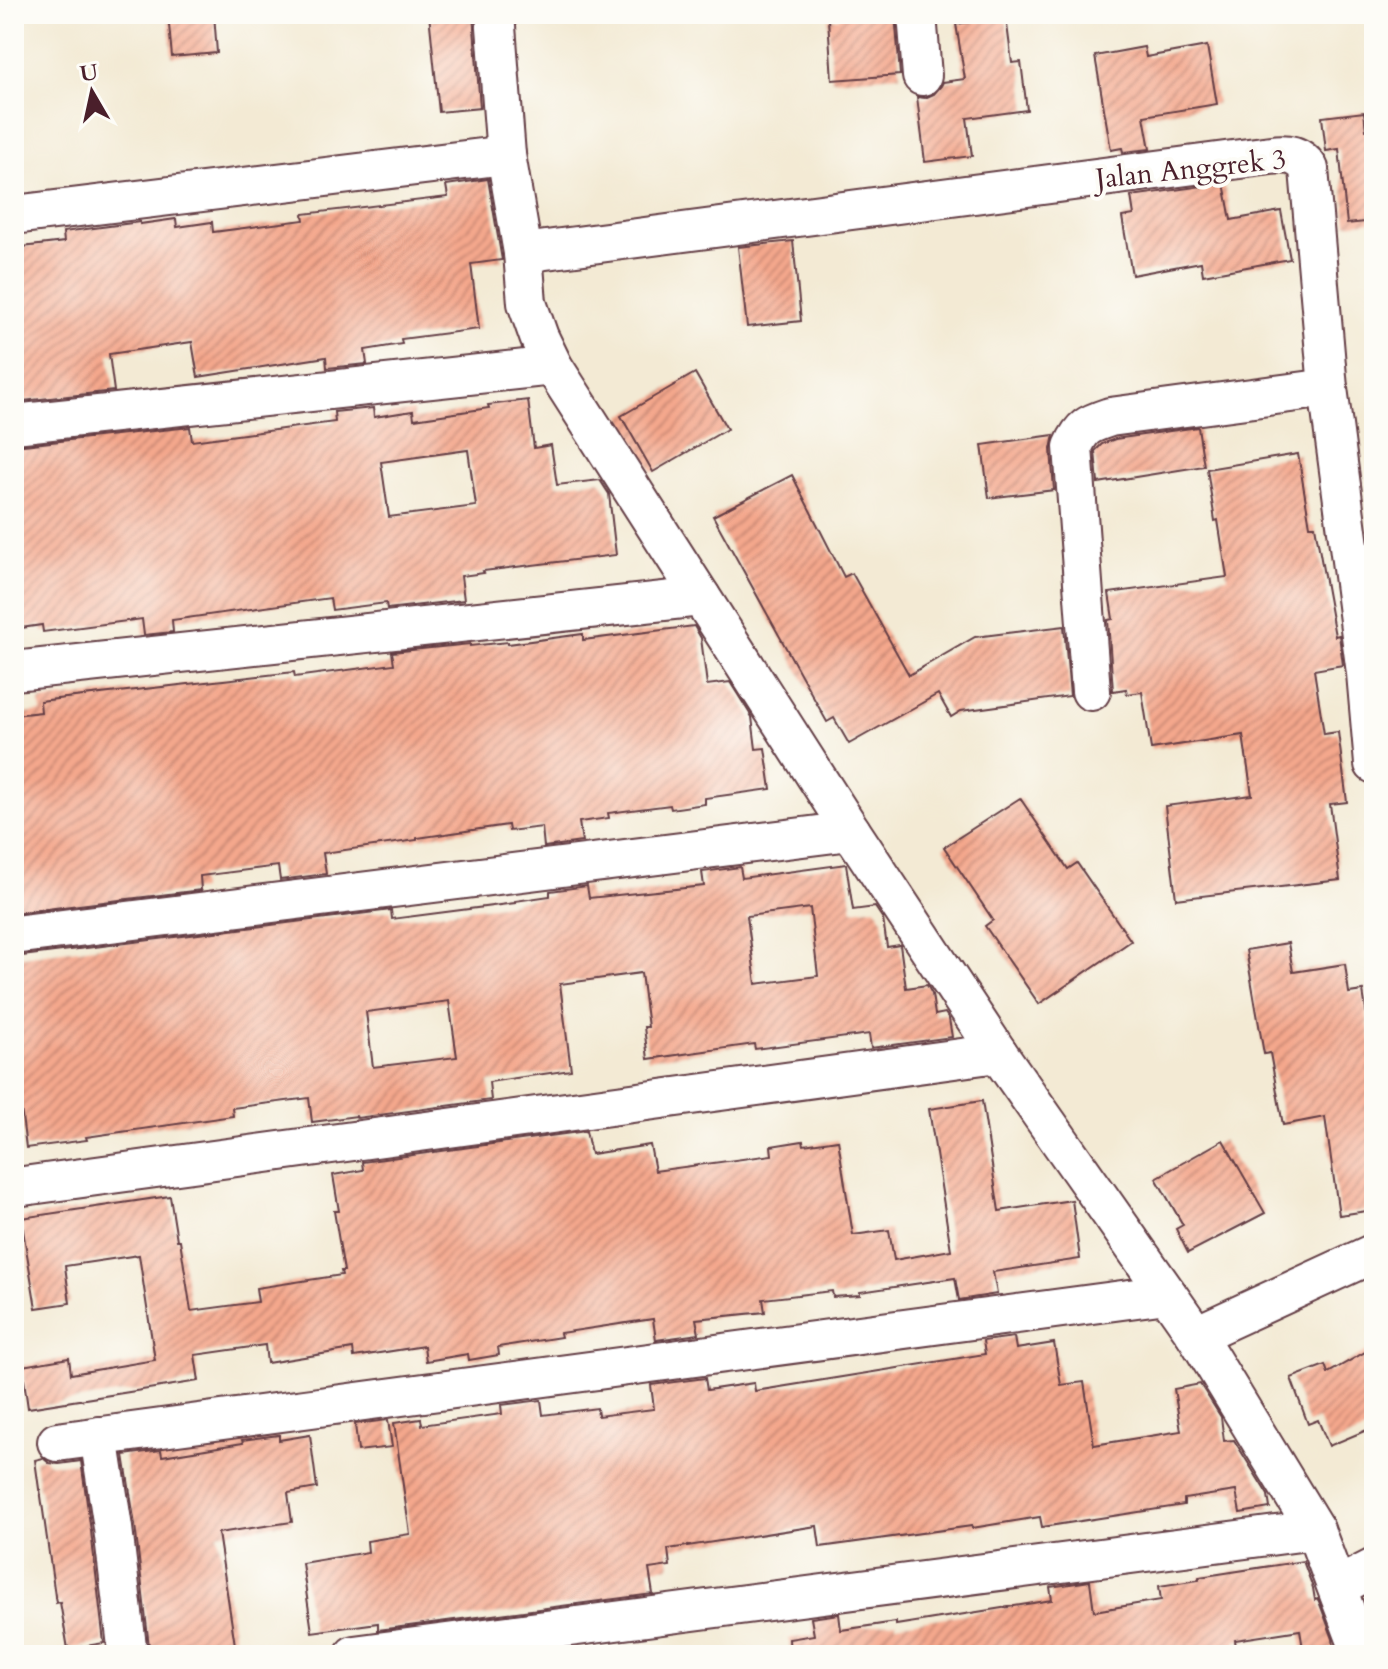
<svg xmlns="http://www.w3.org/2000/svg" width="1388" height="1669" font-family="Cardo,serif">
<defs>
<pattern id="building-hatch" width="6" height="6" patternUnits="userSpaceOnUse" patternTransform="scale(2)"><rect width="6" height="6" fill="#f4a78c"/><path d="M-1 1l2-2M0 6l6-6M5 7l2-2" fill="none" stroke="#c88773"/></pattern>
</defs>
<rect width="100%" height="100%" fill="#fdfcf7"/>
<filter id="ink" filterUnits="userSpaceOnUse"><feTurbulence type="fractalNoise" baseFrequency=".0125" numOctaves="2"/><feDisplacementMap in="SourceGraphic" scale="16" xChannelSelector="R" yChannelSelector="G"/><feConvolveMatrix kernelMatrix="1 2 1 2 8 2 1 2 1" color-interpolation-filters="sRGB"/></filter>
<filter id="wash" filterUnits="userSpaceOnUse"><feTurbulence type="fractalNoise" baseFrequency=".006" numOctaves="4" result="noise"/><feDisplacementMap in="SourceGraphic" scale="32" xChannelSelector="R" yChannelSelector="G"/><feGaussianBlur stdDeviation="1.8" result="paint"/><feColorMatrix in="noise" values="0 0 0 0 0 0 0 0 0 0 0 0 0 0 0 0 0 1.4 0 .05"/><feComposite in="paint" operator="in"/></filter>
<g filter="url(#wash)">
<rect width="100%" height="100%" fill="#f3ead4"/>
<g id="blocks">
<g fill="url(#building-hatch)" fill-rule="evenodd">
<polygon points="168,14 214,14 217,53 172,57"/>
<polygon points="429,14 473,14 480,108 439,112"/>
<polygon points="839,14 895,14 900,75 832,80 828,19 840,18"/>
<polygon points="1006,17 1012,63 1021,62 1027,110 967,118 972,156 925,162 917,97 925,98 934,94 941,86 943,82 965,79 956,24"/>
<polygon points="1207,46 1217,104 1144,116 1150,149 1123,152 1122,148 1111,150 1095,56 1144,47 1146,57"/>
<polygon points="1364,112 1366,130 1374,130 1374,221 1347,224 1339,149 1326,151 1322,117"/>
<polygon points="488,179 502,260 471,264 479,329 401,339 402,344 365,350 367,364 327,368 326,357 198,377 192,342 109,354 114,391 14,402 14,248 64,242 63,232 140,222 140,224 176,219 177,227 212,222 213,232 304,220 303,214 448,197 446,185"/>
<polygon points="1224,183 1231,220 1281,211 1290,259 1203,275 1201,262 1132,275 1122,217 1134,215 1131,196"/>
<polygon points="793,241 801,321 747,327 738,247"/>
<polygon points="695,373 727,429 653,472 621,416"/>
<path d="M528 400 534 448 551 445 557 485 600 480 609 494 616 555 483 571 484 573 461 576 464 600 387 609 386 603 332 610 330 598 172 620 173 632 144 635 142 619 43 632 42 625 14 629V446L190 427 192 441 335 422 334 412 373 408 374 417 413 411 414 419 489 408 488 405ZM468 450 476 506 389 517 381 462Z"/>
<polygon points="1198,427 1204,466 1098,483 1095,451 1102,444 1115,439"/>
<polygon points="1054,435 1051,449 1054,490 989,498 982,445"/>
<polygon points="1298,454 1310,526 1315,526 1335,636 1339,635 1343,665 1314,670 1324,734 1338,732 1347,802 1330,804 1340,880 1176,899 1165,806 1252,795 1243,735 1151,749 1142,692 1127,694 1126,689 1113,691 1108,620 1113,619 1109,593 1227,577 1218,520 1215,521 1207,469"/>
<polygon points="792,475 844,577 852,573 909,675 975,637 1064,626 1070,696 961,711 951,717 938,694 849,744 834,718 827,722 713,516"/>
<polygon points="694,626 701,638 707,685 730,682 752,717 756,749 765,748 771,789 705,798 705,804 671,809 670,805 608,813 609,818 579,822 582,842 544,847 542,827 509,831 508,825 417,838 417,840 323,853 326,874 280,880 278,866 200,876 201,890 14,913 14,715 41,712 40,701 294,672 295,677 394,664 392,652 470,644 470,646 508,642 508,644 583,634 583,640"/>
<polygon points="1020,798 1068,869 1077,863 1131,941 1039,1004 985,926 993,920 944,847"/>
<path d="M846 864 853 910 875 907 883 919 887 947 900 945 906 988 927 985 932 994 935 1015 945 1013 949 1019 952 1037 871 1048 869 1034 755 1049 754 1044 648 1059 644 1027H648L641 973 560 984 571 1070 489 1082 491 1100 357 1118 356 1116 312 1122 309 1098 232 1108 233 1116 86 1137 87 1140 26 1148 14 1053V957L391 910 392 919 515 903V901L550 896V891L587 886 589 898 704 886 702 872 740 867 742 878ZM810 908 818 976 756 984 747 916ZM449 1001 457 1057 373 1067 366 1012Z"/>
<polygon points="1288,943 1293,972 1345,964 1349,993 1363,991 1374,1061 1374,1210 1339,1215 1325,1117 1283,1125 1270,1053 1264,1054 1246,950"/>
<polygon points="982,1101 999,1211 1072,1200 1080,1259 993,1272 997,1294 959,1300 955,1278 860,1292 860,1295 833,1297 832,1291 763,1299 765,1312 696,1319 699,1334 656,1340 653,1319 560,1333 561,1337 498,1347 499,1355 469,1360 468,1354 426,1361 424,1346 354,1357 353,1349 267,1363 265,1345 195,1355 199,1381 28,1408 22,1366 69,1358 71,1374 155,1360 139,1255 65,1266 70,1303 36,1308 21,1218 170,1196 177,1240 180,1240 191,1311 258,1302 256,1288 342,1275 341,1271 344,1271 334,1211 339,1211 333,1175 363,1170 362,1162 586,1131 591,1154 650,1145 655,1171 772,1155 771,1146 803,1141 804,1145 838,1140 853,1235 889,1230 894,1260 951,1250 929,1109"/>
<polygon points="1223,1140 1265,1213 1188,1253 1176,1229 1183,1225 1156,1178"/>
<polygon points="1014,1337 1016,1349 1054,1343 1061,1385 1084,1382 1094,1445 1181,1431 1174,1389 1200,1384 1221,1417 1224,1441 1234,1440 1268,1495 1270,1508 1240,1513 1236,1491 1184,1499 1184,1505 1042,1527 1040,1517 972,1528 972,1526 820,1547 817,1526 668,1549 670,1566 649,1569 653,1594 378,1630 378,1623 312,1632 302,1563 368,1552 367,1541 410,1534 394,1423 421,1419 422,1425 502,1414 501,1405 541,1400 543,1415 597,1408 598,1416 654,1409 651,1385 705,1378 707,1390 754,1383 755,1391 985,1354 983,1341"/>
<polygon points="1374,1347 1374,1427 1329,1446 1318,1420 1308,1424 1291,1378 1325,1365 1328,1373"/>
<polygon points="388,1420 392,1447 358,1451 355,1424"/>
<polygon points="279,1435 279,1440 310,1435 317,1488 288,1493 292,1522 218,1533 235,1645 162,1655 150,1655 135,1525 124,1455 161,1450 162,1456 243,1443 242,1440"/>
<polygon points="43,1458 49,1463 59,1464 81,1461 91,1531 104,1643 68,1649 60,1602 56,1603 40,1489 39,1489 35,1460"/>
<polygon points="1303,1561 1313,1588 1315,1600 1318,1599 1333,1639 1335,1655 1304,1655 1300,1630 1235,1640 1236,1647 1182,1655 790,1655 789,1639 814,1635 811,1618 839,1614 841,1630 896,1622 896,1625 1052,1600 1050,1587 1090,1581 1094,1611 1161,1600 1159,1586 1199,1580 1199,1577"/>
</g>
</g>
</g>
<g filter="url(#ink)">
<use href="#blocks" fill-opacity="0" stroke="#633d44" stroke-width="2"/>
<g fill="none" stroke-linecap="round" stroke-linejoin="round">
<g stroke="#633d44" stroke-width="42">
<g id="minor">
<polyline points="495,14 506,155 523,253 527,303 539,337 553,366 851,831 998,1053 1196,1335 1315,1530 1362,1655"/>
<polyline points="917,14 922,76"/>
<polyline points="14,215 506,155"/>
<path d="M523 253 1271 155C1287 153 1300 154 1309 169L1328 388 1366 673 1374 764"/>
<polyline points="14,424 553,366"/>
<polyline points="14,671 701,597"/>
<path d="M1091 691 1073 447C1082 426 1089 424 1110 417L1328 388"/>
<polyline points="14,935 851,831"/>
<polyline points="16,1187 998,1053"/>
<polyline points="1196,1335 1374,1253"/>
<polyline points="99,1436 113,1528 128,1655"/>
<polyline points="57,1442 1167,1294"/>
<polyline points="1337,1587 1374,1568"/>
<polyline points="354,1655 1315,1530"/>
</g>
</g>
<use href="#minor" stroke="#fff" stroke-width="38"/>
</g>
</g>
<g text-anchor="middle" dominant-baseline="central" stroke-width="8" stroke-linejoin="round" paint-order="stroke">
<g font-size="28" fill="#4a1f2b" stroke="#fdfcf7">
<text transform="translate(1191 169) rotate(-6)">Jalan Anggrek 3</text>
</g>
</g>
<rect width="1388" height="1669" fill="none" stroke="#fdfcf7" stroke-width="48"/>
<g transform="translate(92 92) rotate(351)" stroke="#fdfcf7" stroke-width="6" paint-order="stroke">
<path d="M0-6L14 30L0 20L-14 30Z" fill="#4a1f2b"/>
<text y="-12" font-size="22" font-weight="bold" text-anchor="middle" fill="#4a1f2b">U</text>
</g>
</svg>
